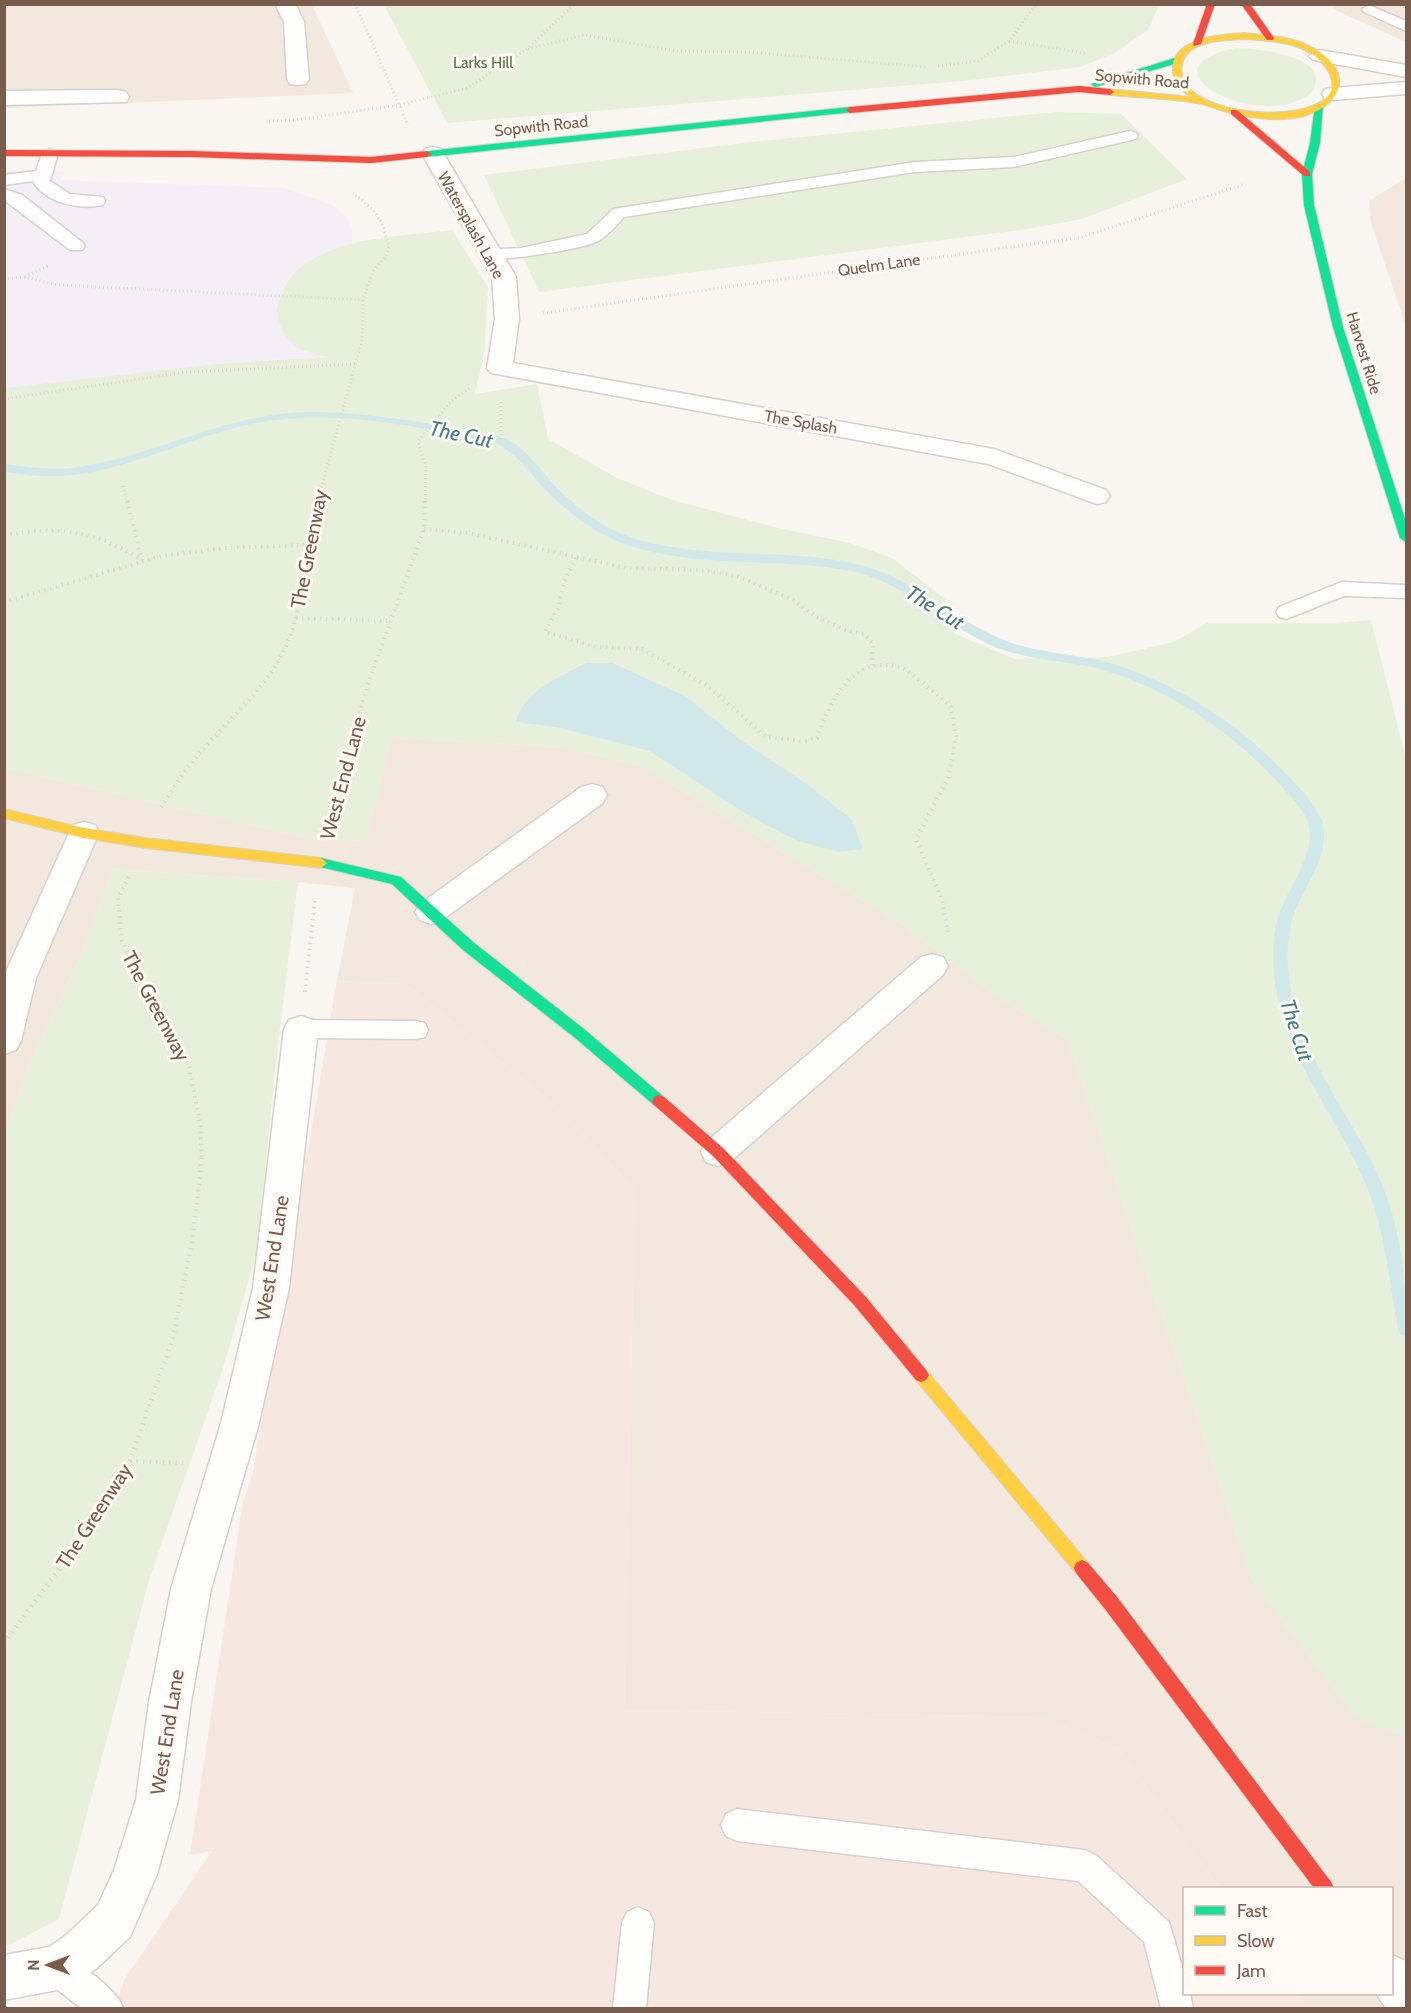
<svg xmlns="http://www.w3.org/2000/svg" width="1411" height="2013" font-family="Cabin,sans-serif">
<rect width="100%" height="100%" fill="#f9f5f0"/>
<g fill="#f2e8de">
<polygon points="5,4 312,5 353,93 5,108"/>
<polygon points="1332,5 1406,5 1406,42 1333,9"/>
<polygon points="1406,178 1406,326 1371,223 1369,201"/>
<polygon points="391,738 562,747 641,766 900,923 996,996 1067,1039 1253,1581 1355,1717 1406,1737 1406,2008 1307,2008 1296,1994 1392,1994 1392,1888 1220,1888 1118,1748 1042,1717 624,1710 635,1190 562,1111 406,984 337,981 355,888 298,882 113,869 81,955 31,1061 5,1137 5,768 308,838 365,841"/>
</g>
<polygon fill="#f6e8e1" points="337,981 406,984 562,1111 635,1190 624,1710 1042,1717 1118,1748 1220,1888 1184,1888 1184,1994 1296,1994 1307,2008 115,2008 124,1980 212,1851 190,1855 243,1501 252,1476"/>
<polygon fill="#f6eef6" points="5,170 65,172 60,180 284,188 332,205 346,216 352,229 352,244 324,252 284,286 276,307 305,351 329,356 215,364 5,388"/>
<g fill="#e7f0db" fill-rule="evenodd">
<polygon points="384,5 1159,5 1149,29 1113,54 1080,67 963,81 447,123"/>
<path d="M1235 48C1253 48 1330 55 1314 88 1310 97 1297 101 1288 104 1234 117 1147 67 1235 48Z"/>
<polygon points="1056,112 1121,114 1187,179 1082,219 1020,230 539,292 484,175 752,142"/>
<path d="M452 230 488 287 484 355 475 394 537 384 548 439 617 478 672 500 778 528 850 543 892 558 945 599 955 634 1015 659 1108 657 1174 642 1207 623H1335L1371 620 1406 759V1737L1355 1717 1253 1581 1067 1039 996 996 900 923 641 766 562 747 391 738 365 841 308 838 5 768V388L215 364 327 357C321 354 312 354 305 351 286 344 272 319 279 299 302 235 395 238 452 230ZM613 663 685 696 745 743 810 786 851 820 863 849 795 840 746 814 649 751 560 728 516 722Z"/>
<polygon points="113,869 298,882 275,1068 257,1252 223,1368 149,1580 59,1919 5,1947 5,1137 31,1061 81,955"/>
</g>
<path fill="#d0e8ea" d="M586 663H613L685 696 745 743 810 786 852 820 863 849 838 852 795 840 746 814 649 751 560 728 516 722C522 692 561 676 586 663Z"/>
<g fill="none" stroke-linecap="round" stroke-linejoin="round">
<path fill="#d0e8ea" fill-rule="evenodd" d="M306 412C360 412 412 420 465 430 482 433 499 434 514 443 528 452 538 467 549 479 573 506 604 530 639 540 710 560 787 548 857 564 911 577 950 617 999 638 1033 653 1071 653 1106 662 1177 682 1241 725 1290 778 1301 790 1314 803 1321 818 1335 853 1300 889 1292 921 1284 951 1288 984 1296 1013 1312 1066 1344 1109 1369 1156 1400 1216 1406 1270 1406 1336L1400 1334 1398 1329C1389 1281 1385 1230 1366 1185 1337 1114 1282 1056 1274 976 1273 957 1272 936 1278 918 1287 886 1324 848 1304 814 1298 804 1289 795 1281 786 1234 733 1171 690 1103 670 1067 660 1029 661 995 647 945 626 905 582 851 571 777 557 697 569 624 544 592 532 563 509 540 484 525 467 513 450 491 441 416 427 333 408 256 423 193 435 136 468 72 475 50 478 27 475 4 472V464C27 467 50 470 73 468 154 457 223 414 306 412Z"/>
<g stroke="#d7d1cb" stroke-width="3">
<g id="lane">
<polygon points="1369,5 1406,21 1406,31 1364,12 1362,9"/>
<path d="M1130 131 1136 133 1138 136 1136 139 1014 167 915 172 624 217C617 225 609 234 600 240 587 249 500 262 484 258L481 254 484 250 521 248 587 234 613 209 619 208 915 162 1014 157Z"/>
<path d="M50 149 58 154 50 181 70 194 103 197 105 201 103 205C81 210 44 203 33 181L4 185V175L36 171 42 154Z"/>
<polygon points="4,189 22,195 82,242 85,246 82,250 70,250 4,200"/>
<polygon points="1342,582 1406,585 1406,598 1344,596 1286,619 1279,617 1276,612 1279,607"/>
<polygon points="301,1020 416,1021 425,1023 428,1030 425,1037 416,1039 301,1038 292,1036 289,1029 292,1022"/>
<polygon points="737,1809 1085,1850 1096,1855 1169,1922 1184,1973 1184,1994 1190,1994 1193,2008 1161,2008 1144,1942 1078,1881 737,1841 726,1836 721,1825 726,1814"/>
<polygon points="638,1907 649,1912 654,1923 646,2008 613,2008 622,1923 627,1912"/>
<path d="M57 1952C77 1960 117 1989 123 2008H81L45 1980 41 1968 45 1956Z"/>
</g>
</g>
<g stroke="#d7d1cb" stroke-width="3">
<g id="street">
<polygon points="275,4 296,4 304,22 309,79 306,84 298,85 290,84 287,79 284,22"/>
<polygon points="1320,50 1406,65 1406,77 1313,60 1309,56 1313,52"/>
<polygon points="1406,82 1406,94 1333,100 1325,99 1322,94 1325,89 1333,88"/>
<polygon points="118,90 126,92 129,97 126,102 4,105 4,91"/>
<polygon points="433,147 441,149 444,154 516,277 519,319 513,363 994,449 1106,490 1110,496 1106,502 1097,504 988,464 491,373 487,368 495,319 492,277 422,154 425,149"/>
<polygon points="592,784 603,787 607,795 603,803 442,920 431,924 420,920 415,912 420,904 581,787"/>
<polygon points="84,822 95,825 99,833 36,978 21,1041 16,1050 4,1054 4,976 69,833 73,825"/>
<polygon points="932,954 943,957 948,966 943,975 730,1162 718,1166 706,1162 701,1152 706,1142 921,957"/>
<polygon points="301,1016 313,1020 318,1029 289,1288 259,1423 211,1589 191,1702 178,1800 157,1874 130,1937 97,1968 73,1984 57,1990 4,2000 4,1955 49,1947 65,1936 98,1905 114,1870 136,1800 149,1702 171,1589 221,1423 253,1288 284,1029 289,1020"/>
<polygon points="1392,1955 1406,1961 1406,2008 1386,2008 1376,1994 1392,1994"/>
</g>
</g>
<g stroke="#d9d2cb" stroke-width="2">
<g id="fast">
<polygon points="1178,57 1182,60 1181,62 1095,87 1091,84"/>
<polygon points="1319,103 1323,106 1320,143 1312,174 1314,205 1343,327 1406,522 1406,542 1400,538 1333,327 1304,205 1302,174 1310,143 1315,106"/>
<polygon points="850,107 853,108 853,112 427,157 422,154 427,151"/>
<polygon points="321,858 401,877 473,942 584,1029 664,1097 666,1101 664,1105 654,1105 574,1037 463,950 392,884 316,866 315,863 316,860"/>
</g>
</g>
<g stroke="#d9d2cb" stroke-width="2">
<g id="slow">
<path d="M1244 33C1266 35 1291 36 1311 47 1351 67 1348 103 1304 116 1278 123 1249 118 1223 111 1216 109 1208 105 1201 104 1172 98 1140 98 1110 95L1106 92 1110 89 1191 97C1182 91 1173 82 1173 71 1171 37 1220 35 1244 33ZM1244 39C1273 41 1309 42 1327 69 1368 131 1162 125 1183 61 1190 40 1226 40 1244 39Z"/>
<polygon points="4,809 84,828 146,838 321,858 327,863 321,868 146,848 84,838 4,818"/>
<polygon points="921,1368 926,1370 1088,1563 1090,1568 1088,1573 1082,1576 1076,1573 916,1380 913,1375 916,1370"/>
</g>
</g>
<g stroke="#d9d2cb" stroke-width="2">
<g id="jam">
<polygon points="1207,4 1215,4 1201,44 1194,46 1193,44"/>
<polygon points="1241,4 1250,4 1274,38 1273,40 1267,40"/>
<polygon points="1079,86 1110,89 1114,92 1110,95 1079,92 850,113 846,110 850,107"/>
<polygon points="1231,110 1237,110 1310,172 1310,176 1304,176 1231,114"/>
<polygon points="4,150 192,151 371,157 427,151 432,154 427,157 371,163 192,157 4,156"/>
<polygon points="659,1095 664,1097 723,1148 865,1296 926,1370 929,1375 926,1380 921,1382 916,1380 855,1306 713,1156 654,1105 652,1101 654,1097"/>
<polygon points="1082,1560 1088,1563 1117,1597 1331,1882 1334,1888 1314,1888 1105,1609 1076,1573 1074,1568 1076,1563"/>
</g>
</g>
<g stroke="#dcd5d0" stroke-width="3" stroke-dasharray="1 3" stroke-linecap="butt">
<polyline points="355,4 408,125"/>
<polyline points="1009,41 1085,53"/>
<polyline points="528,49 584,35 677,51 747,52 928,67"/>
<polyline points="938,66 978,61 1009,41 1036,4"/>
<polyline points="269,121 294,120 400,105 467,88 527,49 574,4"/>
<polyline points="25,277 48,266"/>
<polyline points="4,279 25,277 57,285 363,300"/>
<polyline points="543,313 1082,237 1245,184"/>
<polyline points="4,399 187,372 355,364"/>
<polyline points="501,402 501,441"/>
<polyline points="123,486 127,503"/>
<polyline points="317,503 362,341 363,300 373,271 386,256 389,246 382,223 373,210 353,193"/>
<polyline points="425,503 426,467 418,442 449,403 470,388"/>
</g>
<g stroke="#dcd5d0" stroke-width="4" stroke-dasharray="1.5 4.5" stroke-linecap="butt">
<polyline points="127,501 142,560"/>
<polyline points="424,529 468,533 626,568 700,570 737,576 793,600 817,617 845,630 864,634 873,643 872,667"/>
<path d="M4 535C61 526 93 530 142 560"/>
<path d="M576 558 564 581 559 606 545 632 597 647 642 649 706 685 767 737 804 741 817 738C830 702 852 654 900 667 910 670 941 699 951 707L956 736 948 778 916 839 942 900 948 933"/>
<polyline points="4,602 162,556 224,548 307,545"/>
<polyline points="296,618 391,621"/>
<path d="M161 807C171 792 181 776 192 762 224 723 266 691 287 644 306 600 304 548 317 501"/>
<polyline points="328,829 339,782 369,681 424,529 425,501"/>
<polyline points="129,877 118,898 121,939 137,978 167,1024 189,1066 200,1123 202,1158"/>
<polyline points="305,992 315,898"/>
</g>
<g stroke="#dcd5d0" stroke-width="4.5" stroke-dasharray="1.5 5" stroke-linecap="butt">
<polyline points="130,1461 183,1463"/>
<polyline points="4,1643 75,1548 130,1461 173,1338 193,1236 202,1157"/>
</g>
<use href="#lane" fill="#fefefd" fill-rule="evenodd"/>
<use href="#street" fill="#fefefd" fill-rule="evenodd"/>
<use href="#fast" fill="#16e098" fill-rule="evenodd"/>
<use href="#slow" fill="#ffcf43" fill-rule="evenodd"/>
<use href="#jam" fill="#f24e42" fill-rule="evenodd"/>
</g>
<g text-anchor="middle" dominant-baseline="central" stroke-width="6" stroke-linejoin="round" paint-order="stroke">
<g font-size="16" fill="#537a41" stroke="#fffaf3">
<text x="483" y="62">Larks Hill</text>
</g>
<g font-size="16" fill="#7a5c4d" stroke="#fffaf3">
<text transform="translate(1142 79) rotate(5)">Sopwith Road</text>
<text transform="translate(541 126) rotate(-6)">Sopwith Road</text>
<text transform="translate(471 225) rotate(61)">Watersplash Lane</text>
<text transform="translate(879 265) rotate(-8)">Quelm Lane</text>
<text transform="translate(1364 353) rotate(73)">Harvest Ride</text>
<text transform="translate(801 422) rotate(10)">The Splash</text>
</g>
<g font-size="20" fill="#7a5c4d" stroke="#fffaf3">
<text transform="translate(309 549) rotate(-79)">The Greenway</text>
<text transform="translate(343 778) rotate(-75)">West End Lane</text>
<text transform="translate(156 1006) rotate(62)">The Greenway</text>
<text transform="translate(272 1258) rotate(-81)">West End Lane</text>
<text transform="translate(94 1516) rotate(-57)">The Greenway</text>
<text transform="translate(167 1732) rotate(-81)">West End Lane</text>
</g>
<g font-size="21" font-style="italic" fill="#437c86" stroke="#fffaf3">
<text transform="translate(461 434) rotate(12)">The Cut</text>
<text transform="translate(935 607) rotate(32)">The Cut</text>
<text transform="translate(1297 1030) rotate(72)">The Cut</text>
</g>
</g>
<rect width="1411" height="2013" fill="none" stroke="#7a5c4d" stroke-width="12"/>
<rect x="1183" y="1887" width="210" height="108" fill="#fffaf3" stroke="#cabbb1" stroke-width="1.5"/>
<rect x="1195" y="1906" width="30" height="9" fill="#16e098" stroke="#cabbb1" stroke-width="1.5"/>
<text x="1237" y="1917" font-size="18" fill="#7a5c4d">Fast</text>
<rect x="1195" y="1936" width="30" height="9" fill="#ffcf43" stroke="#cabbb1" stroke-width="1.5"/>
<text x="1237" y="1947" font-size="18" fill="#7a5c4d">Slow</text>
<rect x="1195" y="1966" width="30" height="9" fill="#f24e42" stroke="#cabbb1" stroke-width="1.5"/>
<text x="1237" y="1977" font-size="18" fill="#7a5c4d">Jam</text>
<g transform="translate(48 1965) rotate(270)" stroke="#fffaf3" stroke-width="4.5" paint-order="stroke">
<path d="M0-4.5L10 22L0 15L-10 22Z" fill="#7a5c4d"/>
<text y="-9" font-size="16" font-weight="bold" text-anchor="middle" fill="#7a5c4d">N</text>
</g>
</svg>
